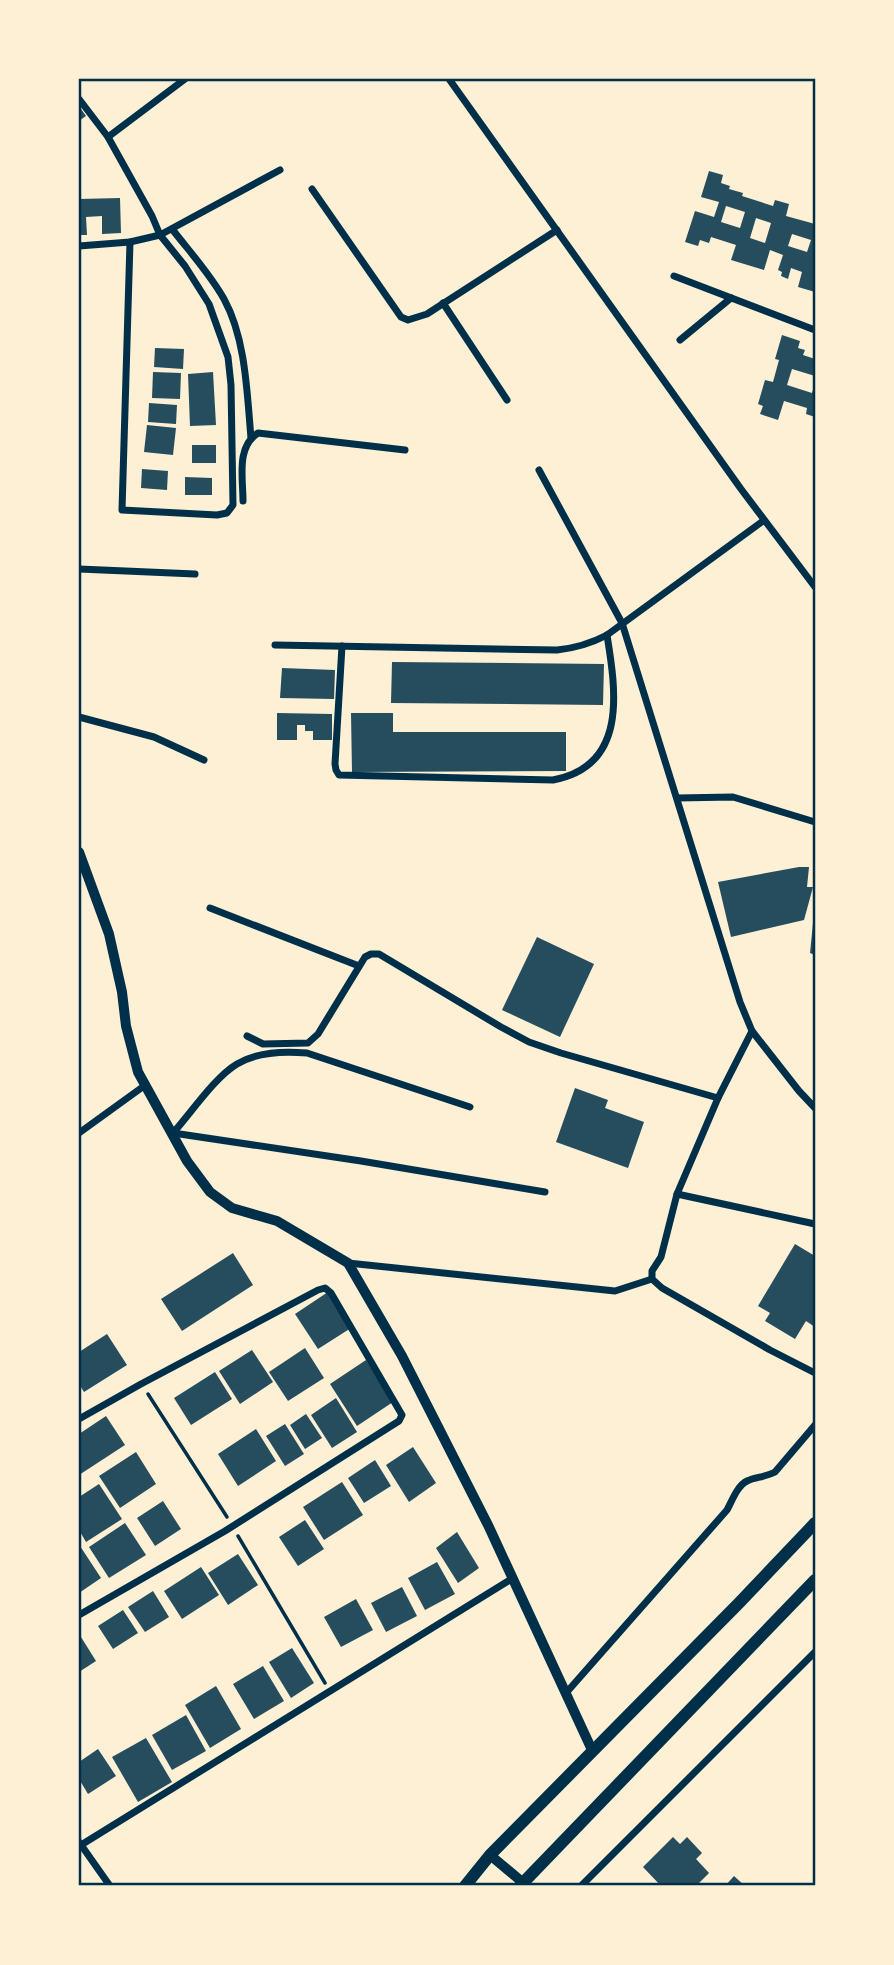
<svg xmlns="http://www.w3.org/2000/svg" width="894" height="1965" font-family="Inter,sans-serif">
<rect width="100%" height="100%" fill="#fdf0d5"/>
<g fill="#264d5e" fill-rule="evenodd">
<polygon points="79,106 86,116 79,121"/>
<path d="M709 171 723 175 721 183 730 186 729 189 743 193 742 196 773 206 775 200 789 204 786 216 815 224V292L798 287 802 272 791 268 788 279 781 276 782 272 778 270 783 255 770 250 764 270 731 260 736 245 711 237 709 243 700 240 698 246 685 242 695 211 714 217 719 202 701 197ZM726 206 745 212 740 228 721 222ZM756 218 771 223 765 243 750 238ZM792 234 811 240 807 252 788 246Z"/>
<polygon points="120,198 121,233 102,234 102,216 86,217 87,235 79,235 79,199"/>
<polygon points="782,335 800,341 798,348 805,350 803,355 815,359 815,376 792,369 787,385 812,393 815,383 815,417 806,414 807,408 784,401 778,420 760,414 763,406 758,404 765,380 773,382 779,360 775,359"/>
<polygon points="155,348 184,349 183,369 154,367"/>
<polygon points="153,372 181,373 180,399 152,398"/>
<polygon points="213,372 216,425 190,426 188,374"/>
<polygon points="149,403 177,405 176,424 148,422"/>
<polygon points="147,425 176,428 173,455 144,452"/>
<rect x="192" y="445" width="24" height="18"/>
<polygon points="142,469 168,471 167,490 141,488"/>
<polygon points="185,477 212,478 212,495 185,495"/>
<polygon points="392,662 604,664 603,705 391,703"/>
<polygon points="282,668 335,670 334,699 280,698"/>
<polygon points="277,713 332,714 332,740 313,740 313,731 305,731 305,725 297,725 297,740 277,740"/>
<polygon points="351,713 393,713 393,732 566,732 566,771 352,772"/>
<polygon points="799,867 809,867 807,887 813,887 804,920 731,937 718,882"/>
<polygon points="813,923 815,923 815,955 810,953"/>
<polygon points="537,937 594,964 560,1037 502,1010"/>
<polygon points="575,1088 608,1100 605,1108 644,1122 628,1168 556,1142"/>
<polygon points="795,1244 815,1256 815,1327 806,1321 795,1339 765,1321 770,1313 758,1306"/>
<polygon points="233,1253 253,1285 182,1331 161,1299"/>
<polygon points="328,1292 351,1328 318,1349 295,1314"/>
<polygon points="107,1334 127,1365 84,1392 79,1384 79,1352"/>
<polygon points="305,1348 324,1378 288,1401 269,1372"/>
<polygon points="252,1350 273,1382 240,1404 219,1371"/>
<polygon points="366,1360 393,1402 357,1426 330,1384"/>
<polygon points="215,1372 232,1399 191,1425 174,1398"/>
<polygon points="336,1398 357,1432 332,1448 311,1415"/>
<polygon points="306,1414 322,1438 305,1449 290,1425"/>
<polygon points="106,1416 125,1445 79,1475 79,1434"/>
<polygon points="285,1424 304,1454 285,1466 266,1436"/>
<polygon points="256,1429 276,1461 238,1486 218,1454"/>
<polygon points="413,1447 436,1483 409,1502 386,1465"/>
<polygon points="136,1452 156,1484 120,1508 99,1476"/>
<polygon points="375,1460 391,1486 364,1503 348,1478"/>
<polygon points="342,1482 363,1515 324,1540 303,1507"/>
<polygon points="99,1484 122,1519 86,1542 79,1530 79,1497"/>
<polygon points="163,1501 181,1529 155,1546 137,1518"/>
<polygon points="305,1520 324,1549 298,1566 279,1537"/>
<polygon points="125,1523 146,1555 109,1578 89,1547"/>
<polygon points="457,1532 479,1568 458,1583 436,1548"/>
<polygon points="80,1546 101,1578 79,1593 79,1547"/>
<polygon points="238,1554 258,1585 228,1605 208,1573"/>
<polygon points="437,1562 455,1594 425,1610 408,1578"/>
<polygon points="201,1567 219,1595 182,1619 164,1591"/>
<polygon points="402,1587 417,1616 386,1632 371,1603"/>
<polygon points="153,1591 169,1617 145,1632 128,1607"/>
<polygon points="356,1599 373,1630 341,1647 324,1617"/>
<polygon points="123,1610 138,1633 113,1649 98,1626"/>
<polygon points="81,1637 96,1661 79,1672 79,1639"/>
<polygon points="292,1648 314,1683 291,1698 269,1662"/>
<polygon points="263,1666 284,1701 254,1719 233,1684"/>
<polygon points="216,1686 241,1729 210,1748 185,1705"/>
<polygon points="186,1715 206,1751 172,1770 152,1735"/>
<polygon points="146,1738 172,1782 138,1802 112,1757"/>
<polygon points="98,1749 116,1776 88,1794 79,1779 79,1762"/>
<polygon points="673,1837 680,1844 687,1837 702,1853 696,1859 709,1873 696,1886 661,1886 643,1867"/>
<polygon points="734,1876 745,1886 725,1886"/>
</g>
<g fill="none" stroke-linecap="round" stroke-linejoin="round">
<g stroke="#003049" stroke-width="3.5">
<polyline points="148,1394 227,1517"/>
<polyline points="238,1536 325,1683"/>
</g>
<g stroke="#003049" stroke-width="7">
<polyline points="449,79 741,489 815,587"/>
<polyline points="79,99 108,137 152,216 160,235 185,266 209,304 228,357 231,385 233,505 227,513 217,515 122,510 130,242"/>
<polyline points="108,137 185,79"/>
<polyline points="312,189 401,317 408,320 427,314 557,230"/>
<path d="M172 229C190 252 210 274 224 299 246 339 247 394 251 438"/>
<polyline points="79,246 130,242 160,235 280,170"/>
<polyline points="674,276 815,330"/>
<polyline points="443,303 507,400"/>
<polyline points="680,340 731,298"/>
<polyline points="539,470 622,623 740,1002 752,1031 799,1091 815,1108"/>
<path d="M243 501C243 478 236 447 258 433L405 450"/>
<polyline points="79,569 195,574"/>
<path d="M275 645 557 650C576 648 590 644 607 635L763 521"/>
<path d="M342 646 335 764 336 770 339 775 553 780C628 766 616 691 607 635"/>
<polyline points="79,717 154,737 204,760"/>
<polyline points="677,798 733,797 815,822"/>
<polyline points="210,908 359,966"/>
<polyline points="752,1031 718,1098 677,1194 661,1257 652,1271 652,1279 662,1288 770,1350 815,1373"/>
<polyline points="247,1036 263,1044 308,1043 318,1034 365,957 371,954 379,954 501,1027 529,1042 561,1053 718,1098"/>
<polyline points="79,1133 144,1086"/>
<polyline points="173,1133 361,1161 545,1192"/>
<path d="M173 1133C191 1113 215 1077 237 1064 257 1052 285 1051 307 1053L470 1107"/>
<polyline points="677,1194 815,1224"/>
<polyline points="348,1263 615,1291 652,1279"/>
<polyline points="79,1419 141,1384 318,1290 325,1288 331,1293 402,1415 399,1421 225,1531 79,1615"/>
<path d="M566 1693 727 1510C732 1501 737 1486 747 1481 755 1477 766 1477 775 1472L815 1425"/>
<polyline points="79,1842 110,1886"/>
<polyline points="81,1845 513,1578"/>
<polyline points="581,1886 815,1652"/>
</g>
<g stroke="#003049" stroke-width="10">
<polyline points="79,852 109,934 122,992 126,1026 138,1072 187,1161 210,1192 232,1208 277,1221 348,1263 402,1356 488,1525 592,1750"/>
<polyline points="490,1855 527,1886"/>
</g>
<g stroke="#003049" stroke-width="12">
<polyline points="465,1886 490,1855 739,1603 815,1523"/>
<polyline points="520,1886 815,1580"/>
</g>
</g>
<rect width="894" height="1965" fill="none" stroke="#fdf0d5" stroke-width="161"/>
<rect x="80" y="80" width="734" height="1804" fill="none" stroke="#003049" stroke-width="2.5"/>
</svg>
